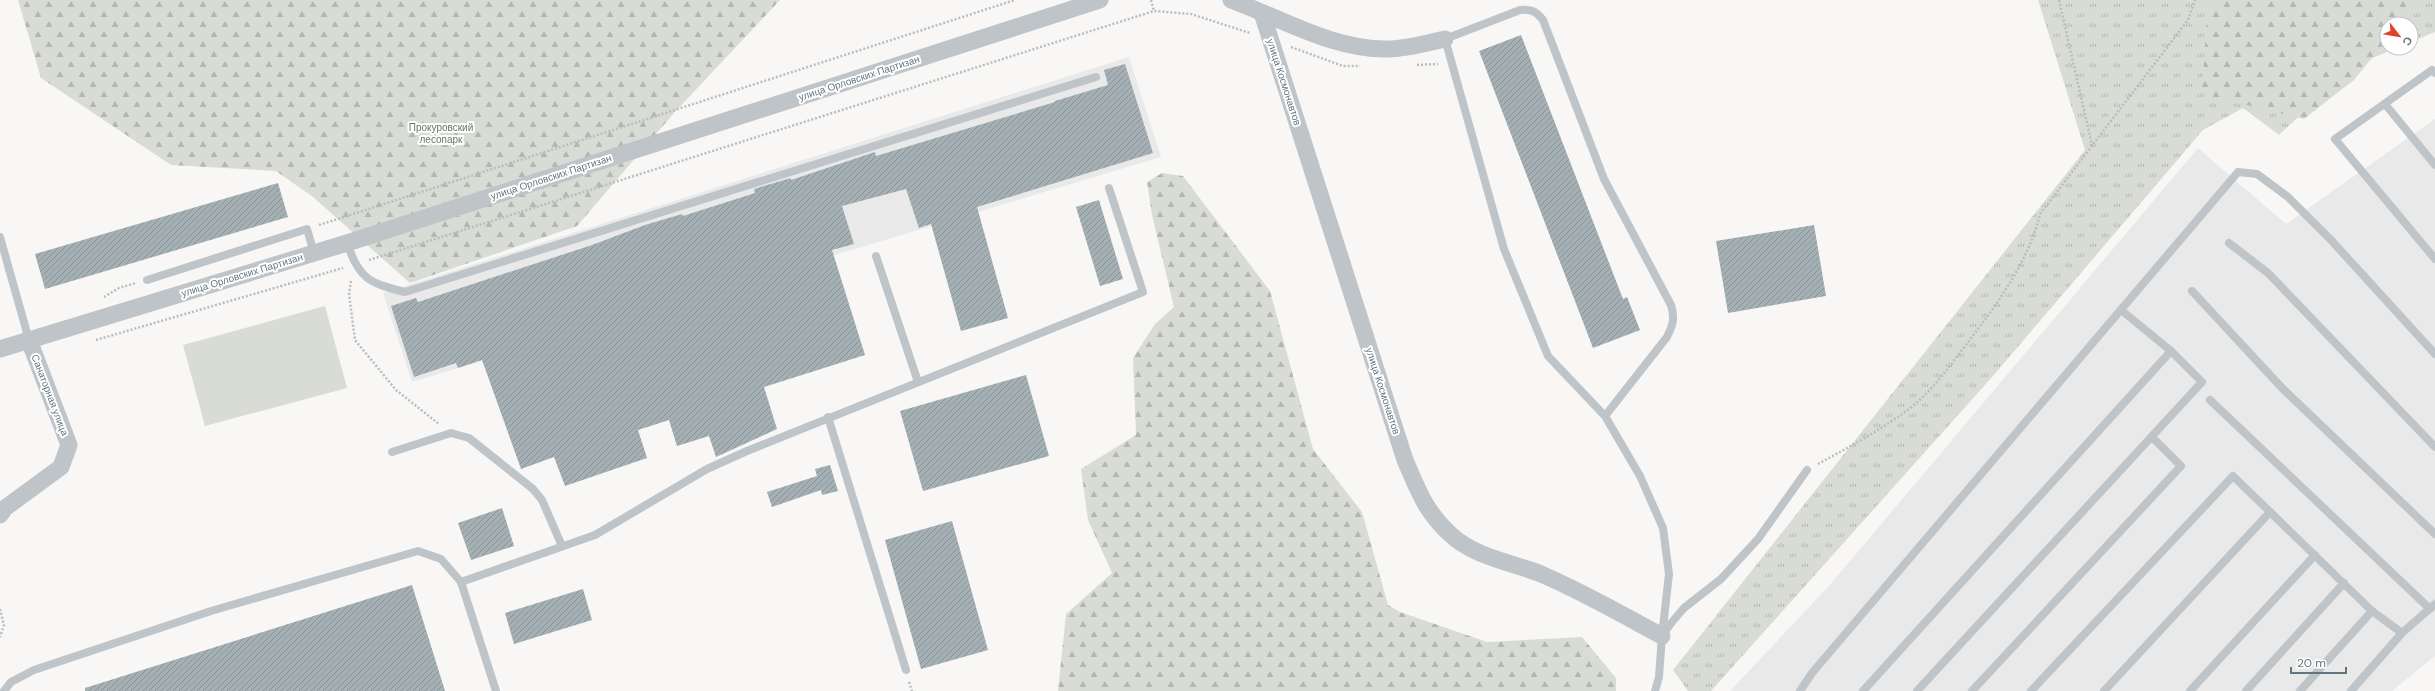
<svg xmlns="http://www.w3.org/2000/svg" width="2435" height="691" font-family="'DM Sans',sans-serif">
<defs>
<pattern id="grass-tufts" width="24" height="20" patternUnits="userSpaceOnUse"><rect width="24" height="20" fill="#d8dcd4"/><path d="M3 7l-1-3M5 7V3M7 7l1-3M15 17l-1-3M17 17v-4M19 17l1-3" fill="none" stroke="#b3b7b1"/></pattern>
<pattern id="forest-firs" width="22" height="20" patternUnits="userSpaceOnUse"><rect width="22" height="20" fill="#d8dcd4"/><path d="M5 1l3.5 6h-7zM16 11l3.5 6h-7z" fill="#b3b7b1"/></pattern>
<pattern id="building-hatch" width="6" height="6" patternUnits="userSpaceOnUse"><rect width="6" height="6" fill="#a5b0b4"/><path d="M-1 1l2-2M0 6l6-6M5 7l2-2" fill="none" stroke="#8a9498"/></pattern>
</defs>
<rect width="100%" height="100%" fill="#f8f7f5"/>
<g fill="#e8e9e8">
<polygon points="1129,57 1161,157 412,382 383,293"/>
<polygon points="2435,119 2435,656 2392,691 1730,691 1829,586 2198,148 2286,224"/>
</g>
<polygon fill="url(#grass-tufts)" points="2038,0 2435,0 2435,32 2411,42 2411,24 2387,24 2387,48 2397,48 2353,66 2279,135 2243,108 2203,130 1993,376 1711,691 1688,691 1673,670 2085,150"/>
<g fill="url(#forest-firs)">
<polygon points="18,0 780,0 674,113 577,226 410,283 313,197 276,171 171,165 41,78"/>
<polygon points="2208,0 2419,0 2399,24 2387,24 2387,39 2354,80 2304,119 2202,94"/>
<polygon points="1162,173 1183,176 1270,291 1313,449 1362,512 1388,605 1400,612 1487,642 1582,637 1616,678 1616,691 1058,691 1066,614 1112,573 1088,520 1081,469 1136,435 1133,358 1155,324 1174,307 1152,215 1147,182"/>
</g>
<polygon fill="#d8dcd4" points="325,306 347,388 205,426 183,345"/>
<g fill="url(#building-hatch)">
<polygon points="1521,35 1623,299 1627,297 1640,330 1593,348 1479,51"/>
<polygon points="1125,64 1153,153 977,207 1008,318 961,331 931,224 919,228 906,189 842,206 854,244 832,250 865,355 764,387 777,429 716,457 709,436 677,446 669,420 638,430 647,458 565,486 554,457 521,469 482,360 458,368 456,363 414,377 391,306 416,298 418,302 592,245 645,225 682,214 683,216 755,193 754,189 791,178 791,180 875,152 876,156 1055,102 1055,101 1108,85 1104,70"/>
<polygon points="278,183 288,217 45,289 35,254"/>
<polygon points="1099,200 1123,279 1100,286 1076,207"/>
<polygon points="1814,225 1826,296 1728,313 1716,241"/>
<polygon points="1026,375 1049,456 923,491 900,411"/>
<polygon points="830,465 838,491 822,495 821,490 772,507 767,492 817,476 815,469"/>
<polygon points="502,508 514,546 471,560 458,523"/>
<polygon points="952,521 988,650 921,669 885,540"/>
<polygon points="412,585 445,691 85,691 85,688"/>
<polygon points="583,589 592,620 514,644 505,613"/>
</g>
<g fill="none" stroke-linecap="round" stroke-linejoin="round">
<g stroke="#b9bdbf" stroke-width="2.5" stroke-dasharray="2 2" stroke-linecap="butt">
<polyline points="1151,0 1154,11"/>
<polyline points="2059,0 2092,145"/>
<polyline points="1291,47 1343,66 1360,66"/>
<polyline points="1417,65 1438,64"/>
<polyline points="319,225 1015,0"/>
<polyline points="369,260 1154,11 1191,14 1250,33"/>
<polyline points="351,281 349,294 355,340 396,390 439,424"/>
<polyline points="104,297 119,288 136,283"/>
<polyline points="96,340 343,268"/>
<path d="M1818 464C1849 447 1881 430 1909 409 1930 393 1946 371 1962 350 1994 308 2027 266 2040 214L2188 20 2195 0"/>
<polyline points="0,609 4,625 0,637"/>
<polyline points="909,682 912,691"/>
</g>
<g stroke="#bec4c7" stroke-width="8">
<polyline points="2435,73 2432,70 2335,139 2435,259"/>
<polyline points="2385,104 2435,165"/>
<polyline points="0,237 29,340"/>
<path d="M347 243C359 279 369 283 405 292L1096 77"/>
<polyline points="2229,243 2268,273 2435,447"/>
<polyline points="876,256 918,382"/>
<polyline points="147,280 307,229 314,253"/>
<polyline points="2192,291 2283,389 2435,534"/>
<polyline points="2210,400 2430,609"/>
<path d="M1605 416 1667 337C1673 325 1675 318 1671 305L1604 179 1543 20C1536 11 1531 9 1520 10L1445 39 1504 249 1548 356 1605 416 1640 476 1663 528 1669 574 1662 636"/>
<polyline points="828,417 906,670"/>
<polyline points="392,452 451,433 469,438 533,489 542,500 562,546"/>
<polyline points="461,582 496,691"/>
<polyline points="2372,611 2402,633 2435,604"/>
<polyline points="4,691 11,682 34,670 211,611 418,551 441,559 461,582 595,535 707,469 747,451 1143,292 1109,188"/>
<polyline points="1655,691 1659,677 1662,636 1672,622 1684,608 1721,579 1758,539 1807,470"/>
<polyline points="1800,691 1812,673 2238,172 2257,174 2288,197 2331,240 2435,354"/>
<polyline points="1863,691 2171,351"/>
<polyline points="1917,691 2202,382 2171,351 2121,310"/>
<polyline points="1972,691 2181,466 2152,437"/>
<polyline points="2031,691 2233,476 2372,611 2300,691"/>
<polyline points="2104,691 2270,512"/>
<polyline points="2190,691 2315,555"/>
<polyline points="2246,691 2344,583"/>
<polyline points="2351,691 2402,633"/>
</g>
<g stroke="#bec4c7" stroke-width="17">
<path d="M1231 0C1281 18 1333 50 1388 49 1406 49 1427 43 1445 39"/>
<path d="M1262 13 1405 460C1418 490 1425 511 1450 534 1474 557 1511 562 1541 574 1583 592 1623 615 1662 636"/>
<polyline points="0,349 347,243 1100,0"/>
<polyline points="0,515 5,508 61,467 69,445 29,340"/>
</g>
</g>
<g text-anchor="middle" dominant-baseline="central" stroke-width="4" stroke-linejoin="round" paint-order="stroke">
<g font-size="10" fill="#63767f" stroke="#fff">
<text transform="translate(859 78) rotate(-18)">улица Орловских Партизан</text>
<text transform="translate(1284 82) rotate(72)">улица Космонавтов</text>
<text transform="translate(551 177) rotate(-18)">улица Орловских Партизан</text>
<text transform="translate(242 275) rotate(-17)">улица Орловских Партизан</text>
<text transform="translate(1383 391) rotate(72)">улица Космонавтов</text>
<text transform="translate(50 395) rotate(69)">Санаторная улица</text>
</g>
<g font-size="10" fill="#687762" stroke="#fff">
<text x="441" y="127">Прокуровский<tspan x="441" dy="12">лесопарк</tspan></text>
</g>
</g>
<g transform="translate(2399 36) rotate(121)"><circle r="19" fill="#ffffff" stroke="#c1c8cc"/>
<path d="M0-3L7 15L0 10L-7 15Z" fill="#e0432c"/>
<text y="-6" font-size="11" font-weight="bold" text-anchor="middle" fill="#63767f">С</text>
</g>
<path d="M2291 667v6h55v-6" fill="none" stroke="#63767f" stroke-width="2"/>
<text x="2297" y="667" font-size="12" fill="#63767f" stroke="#ffffff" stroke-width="3" paint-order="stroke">20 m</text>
</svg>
